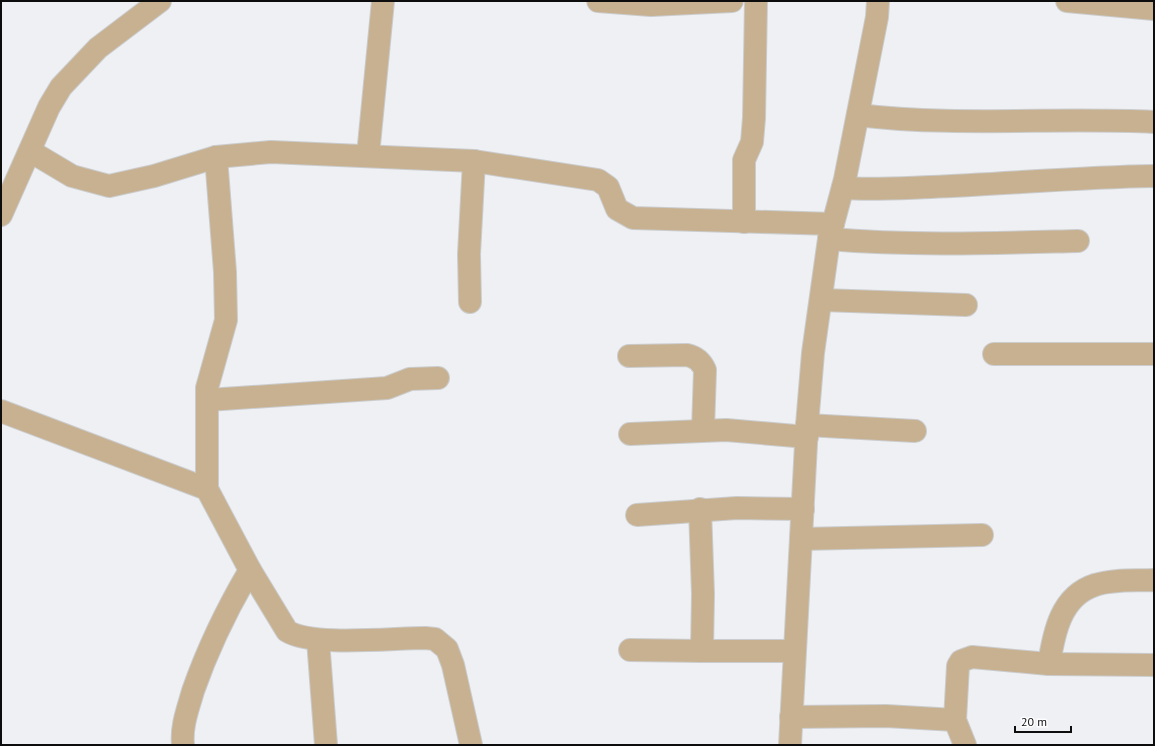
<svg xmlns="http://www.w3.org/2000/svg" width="1155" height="746" font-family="'PT Sans',sans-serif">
<rect width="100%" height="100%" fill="#eff0f3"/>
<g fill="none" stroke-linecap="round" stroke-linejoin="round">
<g stroke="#cbccce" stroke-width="24">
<g id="minor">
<polyline points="598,1 651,5 732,1"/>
<polyline points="1067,1 1154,9"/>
<path d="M858 115C957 127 1055 117 1154 122"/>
<polyline points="30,151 72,176 109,186 154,176 216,157 271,152 474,161 598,180 608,187 617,209 633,218 833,224"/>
<polyline points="368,155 383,1"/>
<path d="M843 188C872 190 902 188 931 187 1006 184 1080 177 1154 176"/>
<polyline points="1,215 49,107 61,87 98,48 160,1"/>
<polyline points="744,222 744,160 752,142 754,118 756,1"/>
<path d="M829 239C912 246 995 243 1078 241"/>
<polyline points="822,300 966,305"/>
<polyline points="470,302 469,254 474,161"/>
<polyline points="994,354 1154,354"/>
<path d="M629 356 687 355C696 357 701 361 705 370L703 430"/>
<polyline points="208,400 387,388 410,379 438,378"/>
<path d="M1 411 207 489 250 570C227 609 208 648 193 691 188 709 181 726 183 745"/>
<polyline points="807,425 915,431"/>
<polyline points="630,434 726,430 807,437"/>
<polyline points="207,489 207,388 226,320 225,272 216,157"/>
<polyline points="637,515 737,508 803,509"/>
<polyline points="801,539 982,535"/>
<path d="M250 570 287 631C312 647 392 638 425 638L435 639 447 649 453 665 471 745"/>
<polyline points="318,640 326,745"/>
<polyline points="630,650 702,651 703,594 700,509"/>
<polyline points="702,651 794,651"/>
<polyline points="1049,664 1154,665"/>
<polyline points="791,717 886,716 955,720"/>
<polyline points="790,745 807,425 813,353 829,239 845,179 877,17 878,1"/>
<path d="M965 745 955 720 958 666 961 661 972 657 1049 664C1054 632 1061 596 1095 585 1113 579 1135 581 1154 580"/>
</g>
</g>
<use href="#minor" stroke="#c7b190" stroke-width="22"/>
</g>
<rect width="1155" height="746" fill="none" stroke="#0d0d0e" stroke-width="4"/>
<path d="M1015 726v6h56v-6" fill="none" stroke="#0d0d0e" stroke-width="2"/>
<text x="1021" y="726" font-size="12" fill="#0d0d0e" stroke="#fdfdff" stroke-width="3" paint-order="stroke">20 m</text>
</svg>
